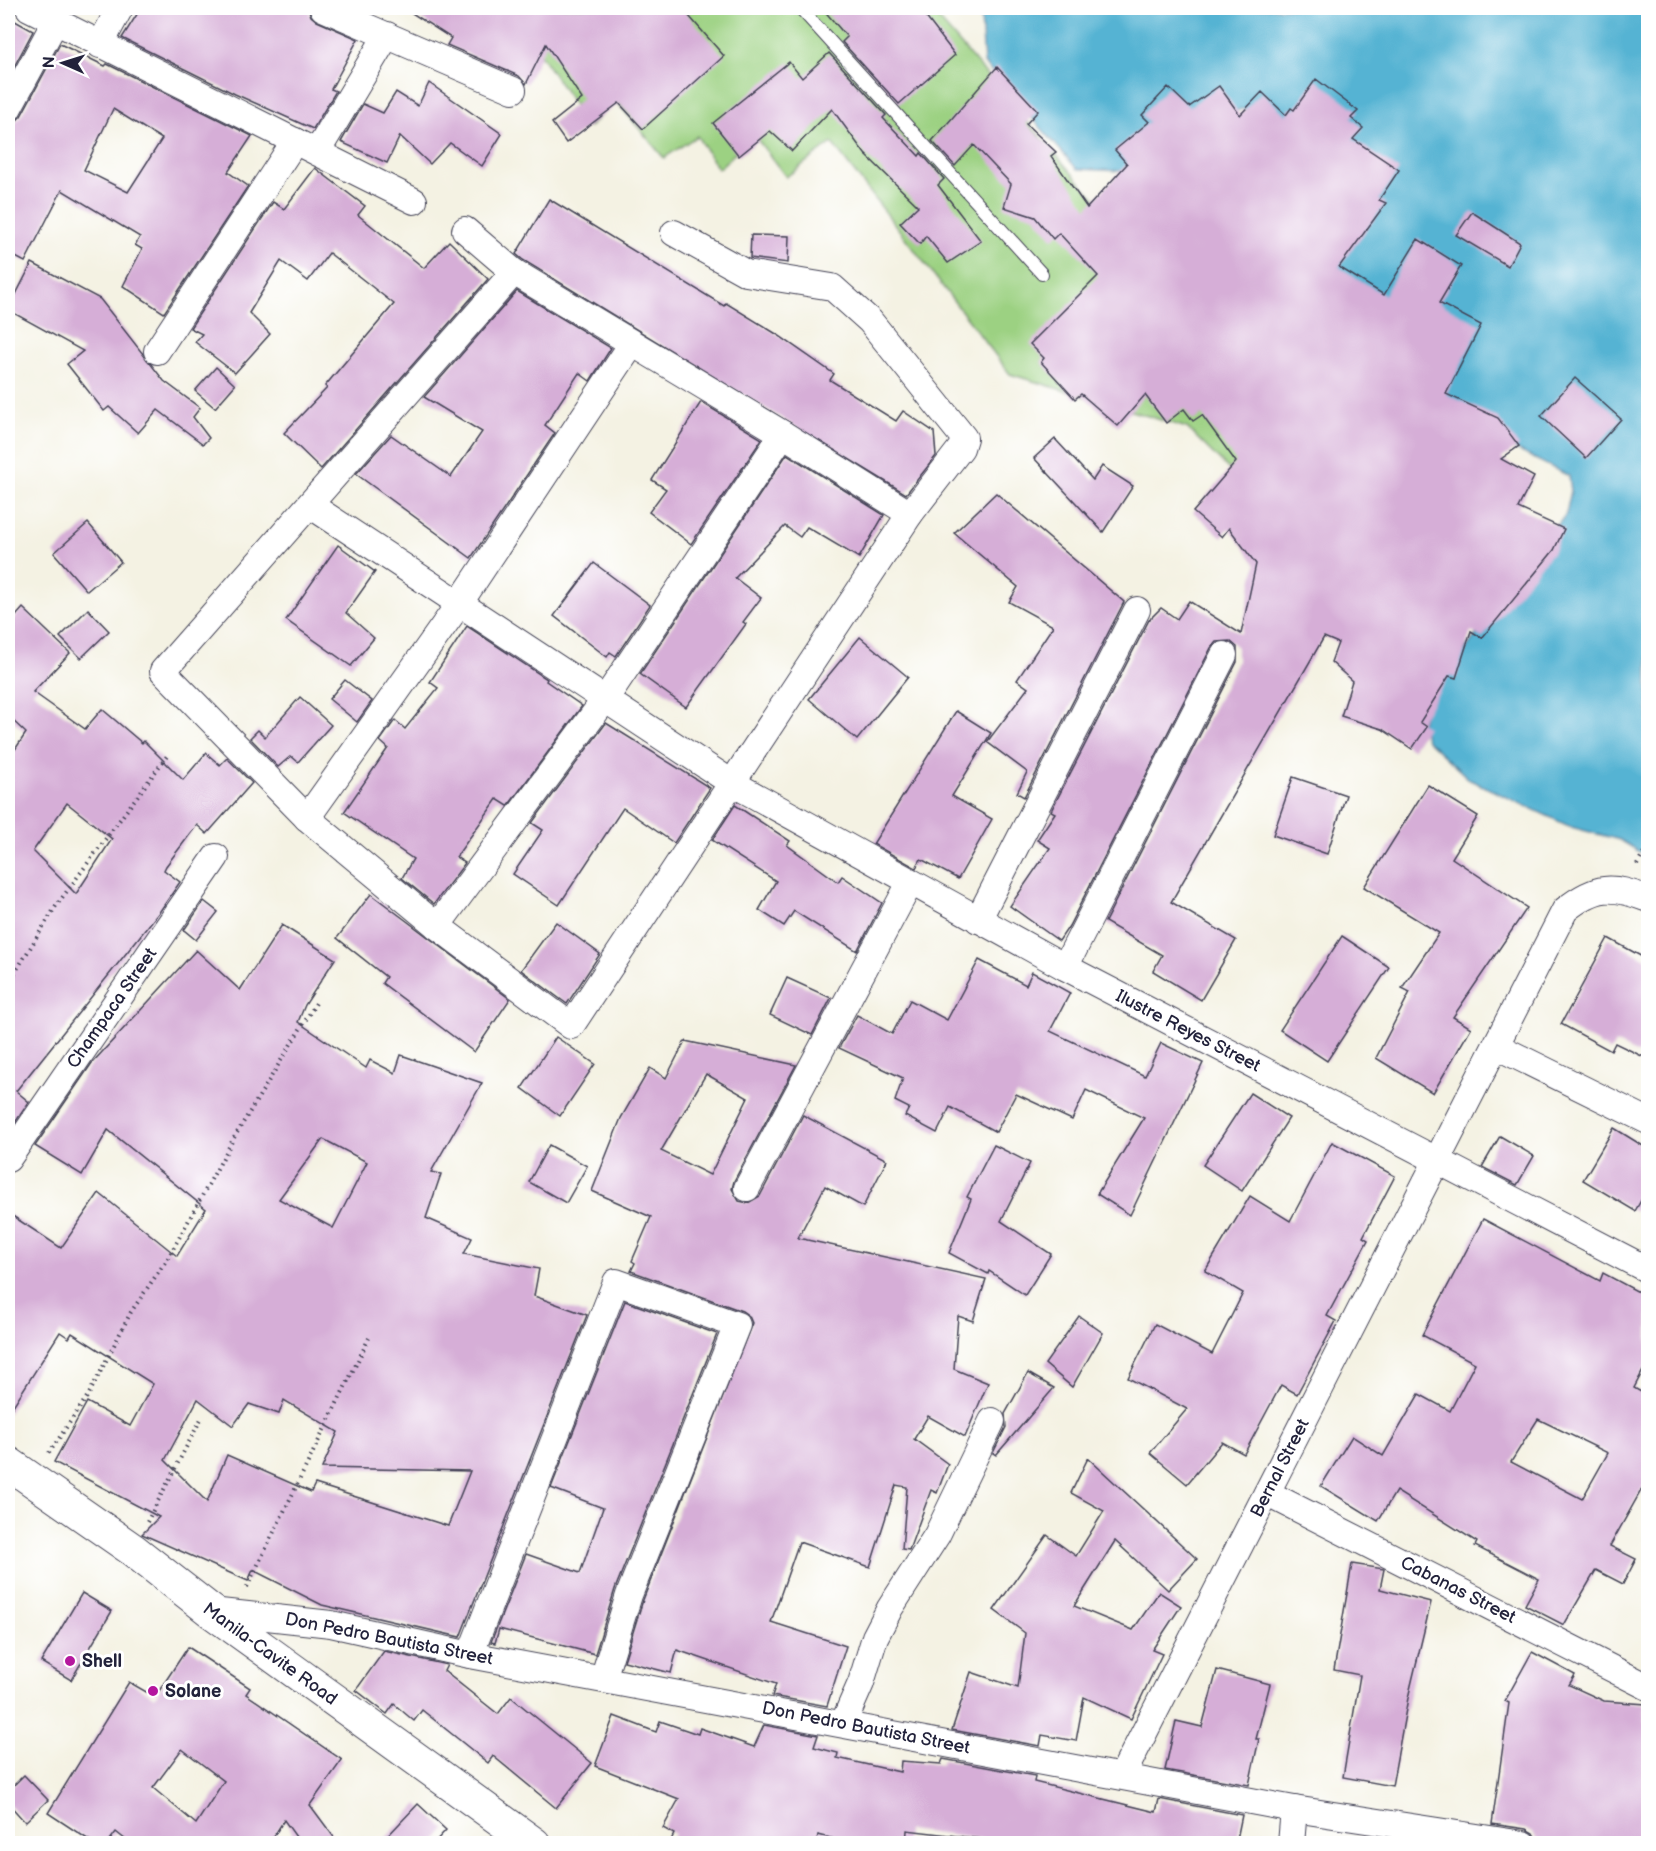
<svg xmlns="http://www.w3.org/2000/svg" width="1656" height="1851" font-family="'Balsamiq Sans',sans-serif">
<rect width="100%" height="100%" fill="#fff"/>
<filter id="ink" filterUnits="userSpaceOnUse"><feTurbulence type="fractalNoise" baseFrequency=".0167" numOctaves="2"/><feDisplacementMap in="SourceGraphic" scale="12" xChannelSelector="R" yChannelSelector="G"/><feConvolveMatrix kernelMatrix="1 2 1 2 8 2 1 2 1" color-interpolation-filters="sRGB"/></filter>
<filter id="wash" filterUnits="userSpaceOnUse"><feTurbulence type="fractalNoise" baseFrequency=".008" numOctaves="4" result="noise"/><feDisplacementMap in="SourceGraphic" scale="24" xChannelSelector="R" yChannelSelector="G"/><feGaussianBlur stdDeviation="1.35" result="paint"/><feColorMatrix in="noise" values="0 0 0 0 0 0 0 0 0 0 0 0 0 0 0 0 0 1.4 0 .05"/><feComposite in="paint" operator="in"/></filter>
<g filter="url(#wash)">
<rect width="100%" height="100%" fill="#f4f2e3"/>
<polygon fill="#9cd182" stroke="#5f7a5e" stroke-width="1.5" points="509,8 929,8 1077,179 1313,433 1294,534 1187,428 1010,374 832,143 786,177 754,135 718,169 697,136 664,158 616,101 589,127"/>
<polygon fill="#54b3d3" stroke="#3b6a87" stroke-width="1.5" points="975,8 1648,8 1648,857 1620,840 1571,827 1470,780 1427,740 1420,724 1431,699 1453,666 1566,514 1571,491 1569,476 1497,440 1482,429 1363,320 1265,110 1241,109 1217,119 1147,172 1077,169 984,63 981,17"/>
<g id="blocks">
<g fill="#d6aed7" fill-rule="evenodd">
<polygon points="141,8 308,8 311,16 317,21 358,39 331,89 336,91 313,129 235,94 122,38"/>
<polygon points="404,8 682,8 724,56 643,129 619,103 566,143 552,123 582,99 546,44 526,84 519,76 447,45 451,38"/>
<polygon points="822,8 919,8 955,55 899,104 842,42 847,37"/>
<polygon points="8,17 33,31 8,78"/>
<path d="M60 44 105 66 107 64 252 136 228 172 248 186 164 313 123 286 142 249 135 245 140 237 62 190 25 262 8 253V124L15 122 21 116ZM113 109 162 139 128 192 84 170Z"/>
<polygon points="829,53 886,115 883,118 919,156 921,153 944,179 938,185 981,241 948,263 926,236 920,244 900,223 918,206 865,154 832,109 792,151 770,131 739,156 713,123 789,62 802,78"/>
<polygon points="997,67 1038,111 1026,124 1056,152 1051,156 1087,208 1127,164 1115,150 1149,122 1142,115 1168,87 1189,107 1219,86 1240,115 1262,92 1286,115 1291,108 1294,110 1316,79 1358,111 1351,118 1363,128 1353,139 1399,170 1379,200 1386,203 1339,267 1384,295 1418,239 1461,266 1439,303 1481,325 1446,394 1498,418 1519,446 1501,459 1534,477 1518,508 1564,529 1554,550 1482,638 1471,631 1456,678 1449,676 1420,722 1427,727 1412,749 1382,729 1341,716 1352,681 1331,662 1338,643 1324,637 1171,902 1236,940 1201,1000 1153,971 1162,955 1105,922 1237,662 1237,647 1230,641 1216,642 1211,648 1069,926 1059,941 1010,906 1050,848 1037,840 1055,813 1051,811 1149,620 1161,608 1177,619 1189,601 1241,634 1256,564 1229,528 1222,537 1193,512 1236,462 1202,415 1193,421 1184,409 1166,423 1145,395 1118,426 1081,394 1075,399 1041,362 1044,358 1030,344 1098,276 1059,233 1053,239 1035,217 1004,207 1011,184 974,145 955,166 932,141"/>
<polygon points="429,83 502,134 482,166 450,143 430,164 400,136 387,163 341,142 363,104 383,113 396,92 418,106"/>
<polygon points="315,168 365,206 358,215 424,268 449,241 488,279 321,469 284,433 327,388 325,386 394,304 329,253 308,281 281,261 249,313 270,334 235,373 195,342 202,334 190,328 273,202 284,209"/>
<polygon points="549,199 724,306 726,303 778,335 834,374 830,380 896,421 903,411 934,432 936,456 906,494 523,260 516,254"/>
<polygon points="1472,212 1520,243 1508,266 1456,235"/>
<polygon points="751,235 789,236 788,263 750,258"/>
<polygon points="32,263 100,299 164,381 200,408 193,417 209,438 203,444 158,410 138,433 109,407 104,411 67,364 83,351 8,310"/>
<polygon points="517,291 611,348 590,381 579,373 545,425 555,433 471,558 356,474 391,435 451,477 482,432 424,397"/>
<polygon points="216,367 235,385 215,408 195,391"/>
<polygon points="1575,378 1621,419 1586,458 1541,416"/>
<polygon points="701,402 762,439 691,544 649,512 666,489 652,480"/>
<polygon points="1055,439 1093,480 1102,466 1133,486 1103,532 1034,458"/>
<polygon points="787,454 884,515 859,558 807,527 800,537 785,526 735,578 761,598 743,622 746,624 686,707 640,674"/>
<polygon points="996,493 1124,602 1024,797 1017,793 1027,772 987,742 1028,688 1017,680 1053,626 1009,602 1018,587 954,533"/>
<polygon points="88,523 121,562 87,591 54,553"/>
<polygon points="338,545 375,572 346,613 374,638 351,666 286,620"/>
<polygon points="594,563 650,605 616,656 610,652 607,657 554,616"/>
<path d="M23 608 70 653 33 692 85 729 102 709 142 743 144 741 183 780 206 753 220 765 227 758 252 783 207 834 197 825 166 866 164 870 180 882 160 911 16 1091 29 1102 10 1130 8 1129V760L26 733 9 717 8 719V625ZM67 803 112 839 76 894 33 851Z"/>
<polygon points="88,609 109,631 81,658 60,637"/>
<polygon points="467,626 547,679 546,681 582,706 508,806 497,799 456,857 465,863 434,904 402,878 413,859 344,812 388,748 380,741 395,720 405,729 438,688 430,682"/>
<polygon points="860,637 908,677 857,740 809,699"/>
<polygon points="345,680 372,701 357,722 329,699"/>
<polygon points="300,697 331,725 298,762 291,756 278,767 250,738 258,730 265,737"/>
<polygon points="956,711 991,733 952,796 992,819 958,879 921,859 916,868 873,844"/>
<polygon points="606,723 710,788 674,843 623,808 559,905 513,874 543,830 532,823"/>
<polygon points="1293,777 1346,795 1327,854 1273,835"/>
<polygon points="1428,785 1478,816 1452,858 1527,908 1453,1017 1471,1028 1433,1093 1376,1058 1410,992 1402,988 1439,933 1364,887"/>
<polygon points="735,805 790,841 787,845 838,882 842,876 882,903 857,951 794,911 784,926 759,910 776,881 712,840"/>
<polygon points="371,894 510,999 474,1052 382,983 386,977 337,938"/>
<polygon points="204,901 218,912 196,940 184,930"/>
<polygon points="556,922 600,954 567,1004 521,970"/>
<path d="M282 925 335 959 305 1005 298 1022 366 1068 370 1060 395 1073 401 1055 482 1083 431 1172 441 1174 426 1218 472 1238 464 1254 539 1269 534 1296 587 1315 460 1637 322 1605 253 1570 248 1581 142 1534 159 1517 54 1462 87 1402 130 1426 153 1384 72 1333 69 1338 60 1332 8 1414V1213L61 1248 99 1193 177 1256 206 1209 108 1130 82 1175 35 1146 92 1063 196 950 240 990ZM323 1139 367 1162 333 1228 279 1199ZM198 1399 233 1426 249 1404 279 1414 284 1400 338 1432 322 1468 470 1471 448 1526 315 1484 311 1492 227 1455 207 1502 165 1460Z"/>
<polygon points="1342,936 1389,967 1327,1061 1280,1030"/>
<polygon points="1608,938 1648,960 1648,1059 1615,1043 1611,1051 1561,1024"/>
<polygon points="979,960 1026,985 1032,972 1070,993 1050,1031 1145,1076 1161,1043 1203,1063 1130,1215 1097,1194 1144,1118 1086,1090 1072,1120 1016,1094 996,1132 950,1107 937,1133 905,1116 909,1108 895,1101 903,1078 839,1048 857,1015 892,1034 910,1000 947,1020"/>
<polygon points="787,978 831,998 812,1035 770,1015"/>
<polygon points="556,1037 595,1064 560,1116 522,1088"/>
<path d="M685 1041 796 1065 734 1181 732 1189 739 1201 748 1203 760 1196 803 1115 887 1160 863 1207 825 1186 798 1238 986 1279 973 1321 958 1316 954 1369 988 1383 965 1437 928 1416 914 1439 948 1464 937 1493 931 1490 909 1550 902 1549 907 1487 896 1485 870 1567 799 1542 771 1622 846 1646 827 1706 772 1696 776 1684 677 1650 671 1673 624 1661 643 1600 752 1323 749 1316 742 1311 631 1271 635 1263 632 1261 651 1217 592 1191 621 1118 650 1068 666 1078ZM706 1074 748 1098 710 1175 661 1151Z"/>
<polygon points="1250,1093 1289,1118 1242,1191 1203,1165"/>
<polygon points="1614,1128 1648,1149 1648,1188 1635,1211 1583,1180"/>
<polygon points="1500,1136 1534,1156 1517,1185 1482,1167"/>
<polygon points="1332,1142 1395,1176 1363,1237 1368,1240 1327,1316 1336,1321 1297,1394 1281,1385 1244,1454 1222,1442 1187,1484 1150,1453 1187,1409 1128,1378 1155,1324 1212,1354 1243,1293 1205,1271 1250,1196 1290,1221"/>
<polygon points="549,1145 587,1166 566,1203 529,1182"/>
<polygon points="994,1145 1030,1163 1001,1221 1051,1254 1025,1295 989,1271 988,1274 949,1253 971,1199 967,1197"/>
<path d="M1483 1219 1600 1281 1603 1273 1648 1297V1361L1634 1388 1648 1396V1478L1610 1546 1636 1559 1623 1584 1596 1570 1564 1625 1525 1605 1539 1579 1475 1546 1477 1542 1396 1491 1378 1521 1321 1486 1352 1436 1383 1456 1419 1394 1450 1411 1475 1363 1422 1335ZM1538 1419 1608 1453 1582 1499 1511 1462Z"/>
<polygon points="625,1301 717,1334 615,1589 595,1654 499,1629 495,1643 491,1642 526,1554 580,1573 603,1508 551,1488"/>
<polygon points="1079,1316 1103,1333 1072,1387 1045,1364"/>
<polygon points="1028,1373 1054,1388 996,1455 993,1453 1006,1427 1005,1414"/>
<polygon points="1088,1458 1197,1559 1168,1590 1115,1541 1074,1606 1133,1630 1159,1592 1181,1606 1152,1650 1162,1654 1131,1719 1084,1697 1076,1741 1042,1735 1040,1746 952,1730 971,1672 1018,1688 1025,1633 994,1610 1047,1535 1076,1556 1104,1511 1071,1493"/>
<polygon points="1352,1564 1384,1569 1380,1589 1431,1602 1408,1698 1392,1786 1343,1777 1360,1675 1334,1670"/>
<polygon points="82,1593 112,1611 71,1680 41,1662"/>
<path d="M188 1647 250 1688 246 1694 342 1760 310 1805 339 1844H301L284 1820 269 1844H131L116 1832 107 1844H95L48 1813 129 1682 155 1697ZM182 1749 224 1781 196 1824 153 1788Z"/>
<polygon points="384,1651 447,1665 444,1671 498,1714 511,1697 592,1763 556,1808 493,1756 488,1763 422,1710 414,1721 394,1704 387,1714 356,1690"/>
<polygon points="1532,1652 1575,1675 1569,1685 1604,1701 1646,1704 1644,1722 1648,1723 1648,1844 1554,1844 1537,1840 1533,1833 1526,1829 1492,1824 1509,1703 1505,1701"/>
<polygon points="1217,1670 1270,1684 1256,1739 1259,1739 1249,1785 1165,1770 1176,1721 1202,1727"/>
<polygon points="614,1716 656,1732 660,1721 698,1734 700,1728 754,1747 764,1725 818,1735 814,1747 838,1753 837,1758 900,1772 901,1761 941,1764 943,1759 1035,1776 1034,1782 1156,1812 1159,1799 1242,1815 1236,1844 981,1844 982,1839 907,1830 906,1844 855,1844 818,1835 816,1844 669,1844 674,1834 663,1828 679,1799 595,1766"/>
<polygon points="24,1775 48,1800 25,1822 8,1803 8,1791"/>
<polygon points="418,1804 446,1830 433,1844 380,1844"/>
</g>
</g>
</g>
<g filter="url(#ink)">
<use href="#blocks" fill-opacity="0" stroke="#424154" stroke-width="1.5"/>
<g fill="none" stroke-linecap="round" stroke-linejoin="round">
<g stroke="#424154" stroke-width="14">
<polyline id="lane" points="800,8 1042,274"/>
</g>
<g stroke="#424154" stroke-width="28">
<g id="street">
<polyline points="29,8 414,201"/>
<polyline points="323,8 513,90"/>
<polyline points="100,45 120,8"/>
<polyline points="8,109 55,22"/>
<polyline points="317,152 387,35"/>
<polyline points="465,230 514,272 783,434 910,514"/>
<polyline points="514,272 163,671 307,818 437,926 571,1026 910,514 961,448 964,438 870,321 832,287 746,273 674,233"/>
<polyline points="157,351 295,141"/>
<polyline points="310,505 732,783 1065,967 1648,1270"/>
<polyline points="307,818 459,604 632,344"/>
<polyline points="978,920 1137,610"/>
<polyline points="437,926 606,698 783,434"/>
<polyline points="1065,967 1224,655"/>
<polyline points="1496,1046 1648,1121"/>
<polyline points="8,1159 216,857"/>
<polyline points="747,1188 910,883"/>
<polyline points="1267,1493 1648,1687"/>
<polyline points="211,1611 331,1624 470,1655 1294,1809 1523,1844"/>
<polyline points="470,1655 616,1282 737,1325 629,1595 603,1679"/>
<polyline points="843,1724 861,1683 875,1637 890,1608 937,1535 992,1421"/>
<path d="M1122 1776 1565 910C1596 885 1612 885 1648 899"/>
<polyline points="1291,1844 1294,1809"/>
</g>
</g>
<g stroke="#424154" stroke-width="35">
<polyline id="secondary" points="8,1463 133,1550 211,1611 534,1844"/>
</g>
<g stroke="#424154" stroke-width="4" stroke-dasharray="1.5 4.5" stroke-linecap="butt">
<polyline points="1637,865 1648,846"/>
<polyline points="8,984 56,906 167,756"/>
<polyline points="49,1453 89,1394 131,1312 168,1258 235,1136 316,1003"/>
<polyline points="147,1522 201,1419"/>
<polyline points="247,1587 369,1338"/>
</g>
<use href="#lane" stroke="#fff" stroke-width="12"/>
<use href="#street" stroke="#fff" stroke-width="26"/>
<use href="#secondary" stroke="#fff" stroke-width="33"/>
</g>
</g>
<g fill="#b5179e" stroke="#fff" stroke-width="2">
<circle cx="70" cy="1661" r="6"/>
<circle cx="153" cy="1691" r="6"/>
</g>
<g text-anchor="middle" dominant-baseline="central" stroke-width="6" stroke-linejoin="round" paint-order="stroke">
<g font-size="18" fill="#22223b" stroke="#fff">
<text transform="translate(112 1008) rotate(-55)">Champaca Street</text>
<text transform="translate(1188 1031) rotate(27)">Ilustre Reyes Street</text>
<text transform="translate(1280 1468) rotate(-63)">Bernal Street</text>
<text transform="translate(1458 1590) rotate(27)">Cabanas Street</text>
<text transform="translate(389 1639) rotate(11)">Don Pedro Bautista Street</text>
<text transform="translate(270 1654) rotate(36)">Manila-Cavite Road</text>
<text transform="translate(866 1728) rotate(11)">Don Pedro Bautista Street</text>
</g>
<g font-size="18" font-weight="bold" fill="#22223b" stroke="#fff" text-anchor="start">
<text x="82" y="1661">Shell</text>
<text x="165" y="1691">Solane</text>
</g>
</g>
<rect width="1656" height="1851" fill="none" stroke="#fff" stroke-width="30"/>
<g transform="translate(63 63) rotate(273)" stroke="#ffffff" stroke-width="4.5" paint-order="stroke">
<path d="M0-4.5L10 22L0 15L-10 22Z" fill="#22223b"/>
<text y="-9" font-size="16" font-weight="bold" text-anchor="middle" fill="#22223b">N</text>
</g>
</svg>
